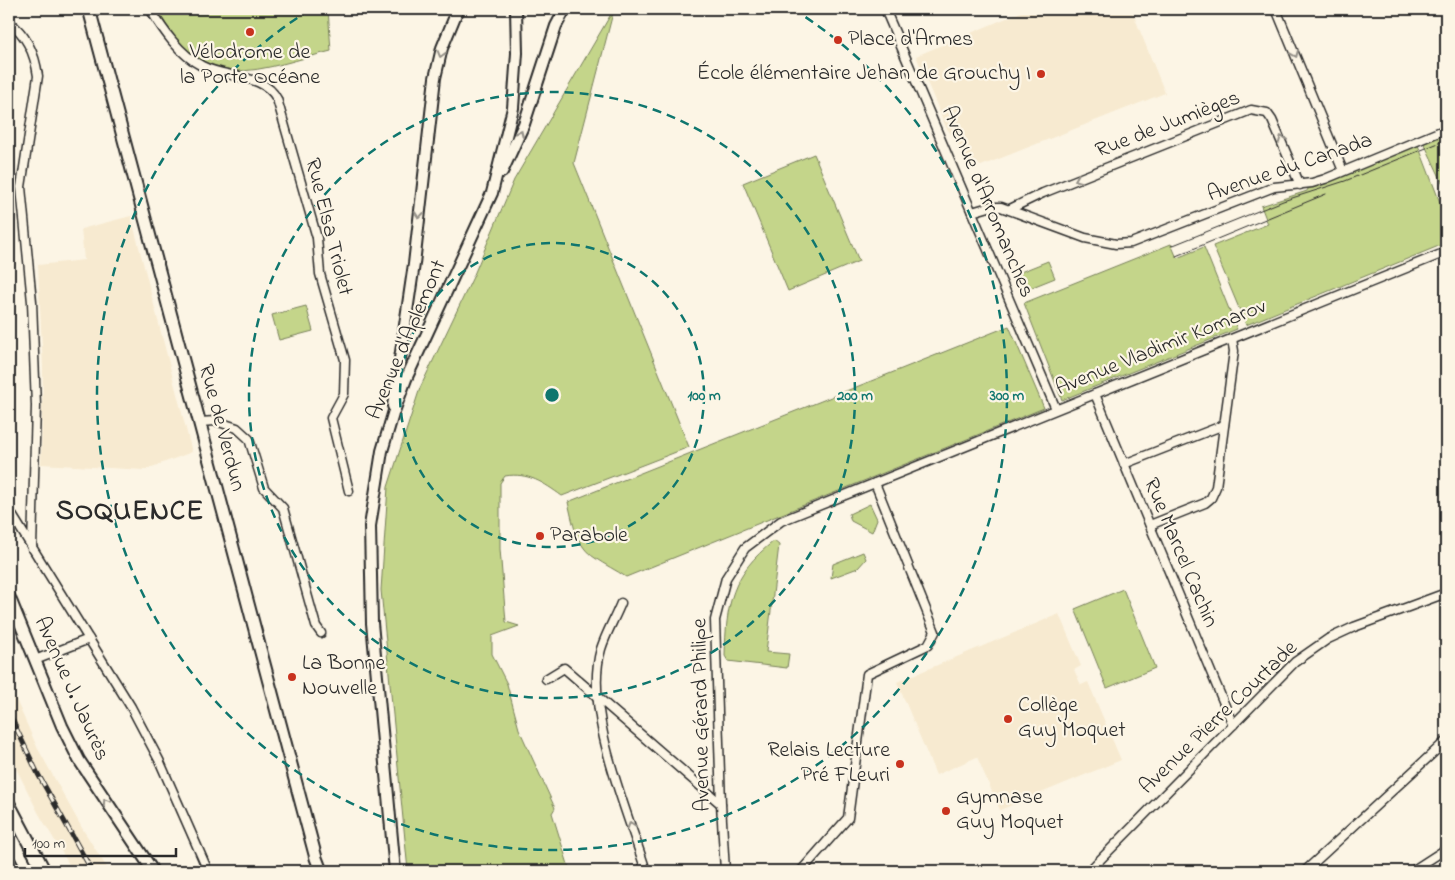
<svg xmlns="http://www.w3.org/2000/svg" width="1455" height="880" font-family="'Indie Flower',sans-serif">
<rect width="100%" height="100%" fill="#fcf5e5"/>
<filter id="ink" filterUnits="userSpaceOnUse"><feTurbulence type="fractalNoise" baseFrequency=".02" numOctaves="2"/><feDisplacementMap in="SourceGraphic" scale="10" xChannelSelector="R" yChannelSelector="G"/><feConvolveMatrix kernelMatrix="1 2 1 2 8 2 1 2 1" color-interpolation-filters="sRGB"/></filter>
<g filter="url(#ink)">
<g fill="#f7ead0">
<polygon points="1028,9 1135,9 1132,11 1165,93 981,166 967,158 946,127 916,56"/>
<polygon points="131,216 192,452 144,470 41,464 43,368 38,265 84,260 81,229"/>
<polygon points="1059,614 1081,666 1074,670 1081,685 1088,682 1121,760 1000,810 977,757 936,775 897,682"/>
<polygon points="9,684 37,747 82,828 109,871 73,871 39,814 9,754"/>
</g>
<g fill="#c4d58a" stroke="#78805a">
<path d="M158 9H328L331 51C302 58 263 72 234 71 199 70 170 38 158 9Z"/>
<path d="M614 9 574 163 689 447 562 496C544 483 528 472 505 476L500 483V549L506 622 519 626 492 636V654L507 684 519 729 555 808 552 813 570 871H408L381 590 388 487 420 388 473 277 514 180Z"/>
<polygon points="1446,134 1446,190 1424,143"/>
<polygon points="1418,145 1446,218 1446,243 1246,325 1213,246 1268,224 1261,206 1307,191 1308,189"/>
<polygon points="814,154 859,261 788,291 743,183"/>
<polygon points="1171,244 1177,258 1204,247 1237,329 1062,400 1024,303"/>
<polygon points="1048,261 1055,278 1025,290 1018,273"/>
<polygon points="306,306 313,331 279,340 272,315"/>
<path d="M1009 326 1044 408 626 577C616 570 605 565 595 558 576 546 573 523 568 502Z"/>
<polygon points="870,504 877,519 872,532 851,521 849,514"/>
<path d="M774 541 779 545 766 652 789 654 787 668 728 661 725 656C726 605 731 574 774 541Z"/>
<polygon points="863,552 866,559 858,568 831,578 833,564"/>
<polygon points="1123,589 1155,668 1107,688 1075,609"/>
</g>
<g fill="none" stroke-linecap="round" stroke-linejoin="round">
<g stroke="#2b2b2b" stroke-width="11">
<g id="minor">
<path d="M150 9C163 30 179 54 202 66 226 79 264 73 277 99L317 238 320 274 345 360 344 394 331 418 349 491"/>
<polyline points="885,9 1056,409"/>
<polyline points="1276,9 1343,171"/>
<path d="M9 22C27 35 35 54 38 76L21 187 32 302 36 406 32 548"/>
<polyline points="1010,209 1043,193 1251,110 1267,113 1272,120 1300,185"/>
<polyline points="972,212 989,207 1001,207 1085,238 1116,244 1131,243 1274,187 1312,183 1325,179 1446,129"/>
<polyline points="1095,394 1233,725"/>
<polyline points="199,422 216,421 237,428 249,439 264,488 283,508 316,626 321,633"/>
<polyline points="1124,464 1224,425"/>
<polyline points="9,510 131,707 159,760 208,871"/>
<polyline points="1150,525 1205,503 1211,498 1216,487 1234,351 1232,339"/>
<path d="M621 603C615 618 606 633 601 649 583 711 627 810 646 871"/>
<polyline points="35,660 89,639"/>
<polyline points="546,679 564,668 721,804"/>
<polyline points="725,871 721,804 715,620 726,578 745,548 781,521 1446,252"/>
<polyline points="801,871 848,818 867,674 928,645 935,632 875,483"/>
<polyline points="1089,871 1295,662 1328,639 1354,627 1446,593"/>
<polyline points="1305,871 1446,741"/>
<polyline points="1412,871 1446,849"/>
</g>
</g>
<g stroke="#2b2b2b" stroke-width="14">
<g id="tertiary">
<polyline points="502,172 524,124 556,26 565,9"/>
<polyline points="393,406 414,264 435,78 442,48 458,9"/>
<polyline points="9,596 62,726 79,760 153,871"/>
<polyline points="395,871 372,623 370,526 382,451 393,414 406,379 492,193 513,108 517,53 516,9"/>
</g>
</g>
<g stroke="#2b2b2b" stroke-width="15">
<polyline id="secondary" points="89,9 316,858 321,871"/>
</g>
<g stroke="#2b2b2b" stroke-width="16">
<g id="primary">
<polyline points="9,805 44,871"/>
<polyline points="9,862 14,871"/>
</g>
</g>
<use href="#minor" stroke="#fcf5e5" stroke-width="8"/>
<use href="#tertiary" stroke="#fcf5e5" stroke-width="10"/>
<use href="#secondary" stroke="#fcf5e5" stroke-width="11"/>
<use href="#primary" stroke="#fcf5e5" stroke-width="12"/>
<g stroke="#2b2b2b" stroke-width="1">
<polyline points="1171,246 1283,201 1345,181 1446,140"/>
<polyline points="1176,256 1326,194"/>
</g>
<g stroke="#2b2b2b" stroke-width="5">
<polyline id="rail" points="9,713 38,774 92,871"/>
</g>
<use href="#rail" stroke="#fcf5e5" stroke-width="3" stroke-dasharray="9" stroke-linecap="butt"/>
</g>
<defs><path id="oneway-chevron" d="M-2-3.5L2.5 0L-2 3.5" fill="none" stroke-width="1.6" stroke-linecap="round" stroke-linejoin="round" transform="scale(1.25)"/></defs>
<g stroke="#949088">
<use href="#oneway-chevron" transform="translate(441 54) rotate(105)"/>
<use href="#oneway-chevron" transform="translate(1295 54) rotate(67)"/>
<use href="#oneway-chevron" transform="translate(520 133) rotate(-66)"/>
<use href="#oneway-chevron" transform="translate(1282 139) rotate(-112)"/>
<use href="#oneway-chevron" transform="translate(1078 179) rotate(158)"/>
<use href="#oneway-chevron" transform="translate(419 215) rotate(96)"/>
<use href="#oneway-chevron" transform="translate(106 802) rotate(-124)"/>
<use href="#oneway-chevron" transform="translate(631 825) rotate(-108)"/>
</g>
</g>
<g fill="none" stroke="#0f766e" stroke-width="2.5" stroke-dasharray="9 6">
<circle cx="552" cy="395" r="152"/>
<circle cx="552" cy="395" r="303"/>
<path d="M793 9A455 455 0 1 1 311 9"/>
</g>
<g fill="#c8321e" stroke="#fcf5e5" stroke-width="2">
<circle cx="250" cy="32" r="5"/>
<circle cx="838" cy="40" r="5"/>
<circle cx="1041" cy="74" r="5"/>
<circle cx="540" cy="536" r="5"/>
<circle cx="292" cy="677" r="5"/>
<circle cx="1008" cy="719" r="5"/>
<circle cx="900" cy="764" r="5"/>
<circle cx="946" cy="811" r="5"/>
</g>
<g text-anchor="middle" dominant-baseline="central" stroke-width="4.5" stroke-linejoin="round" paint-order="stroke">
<g font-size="22" fill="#2b2b2b" stroke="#fcf5e5" text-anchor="start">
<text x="848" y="40">Place d'Armes</text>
<text x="250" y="53" text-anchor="middle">Vélodrome de<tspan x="250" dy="25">la Porte Océane</tspan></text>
<text x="1031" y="74" text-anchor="end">École élémentaire Jehan de Grouchy I</text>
<text x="550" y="536">Parabole</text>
<text x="302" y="664">La Bonne<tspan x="302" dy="25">Nouvelle</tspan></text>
<text x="1018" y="706">Collège<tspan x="1018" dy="25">Guy Moquet</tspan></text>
<text x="890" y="751" text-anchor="end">Relais Lecture<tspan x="890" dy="25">Pré FLeuri</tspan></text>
<text x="956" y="798">Gymnase<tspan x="956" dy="25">Guy Moquet</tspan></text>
</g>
<g font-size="22" fill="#2b2b2b" stroke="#fcf5e5">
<text transform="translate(1168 125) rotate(-21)">Rue de Jumièges</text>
<text transform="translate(1290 168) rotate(-19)">Avenue du Canada</text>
<text transform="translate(987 202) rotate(67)">Avenue d'Arromanches</text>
<text transform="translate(328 227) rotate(76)">Rue Elsa Triolet</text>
<text transform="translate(407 340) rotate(-67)">Avenue d'Aplemont</text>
<text transform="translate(1161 348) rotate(-22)">Avenue Vladimir Komarov</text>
<text transform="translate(221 428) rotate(75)">Rue de Verdun</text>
<text transform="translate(1180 553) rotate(67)">Rue Marcel Cachin</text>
<text transform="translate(71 689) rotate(66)">Avenue J. Jaurès</text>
<text transform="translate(702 715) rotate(-91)">Avenue Gérard Philipe</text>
<text transform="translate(1219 718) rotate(-44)">Avenue Pierre Courtade</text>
</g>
<g font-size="28" font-weight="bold" letter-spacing="1" fill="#2b2b2b" stroke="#fcf5e5">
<text x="130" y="512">SOQUENCE</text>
</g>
</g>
<circle cx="552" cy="395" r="8" fill="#0f766e" stroke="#fcf5e5" stroke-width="2.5"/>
<g font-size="15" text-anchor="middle" font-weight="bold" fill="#0f766e" stroke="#fcf5e5" stroke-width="4.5" stroke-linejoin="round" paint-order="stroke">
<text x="704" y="400">100 m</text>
<text x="855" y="400">200 m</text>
<text x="1007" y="400">300 m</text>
</g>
<rect width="1455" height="880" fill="none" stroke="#fcf5e5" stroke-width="30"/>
<rect x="15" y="15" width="1425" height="850" fill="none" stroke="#2b2b2b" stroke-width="2" filter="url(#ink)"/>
<path d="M25 848v8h151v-8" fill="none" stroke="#2b2b2b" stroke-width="2.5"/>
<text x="32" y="848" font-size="15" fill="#2b2b2b" stroke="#fcf5e5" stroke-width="4" paint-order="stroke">100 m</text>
</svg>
